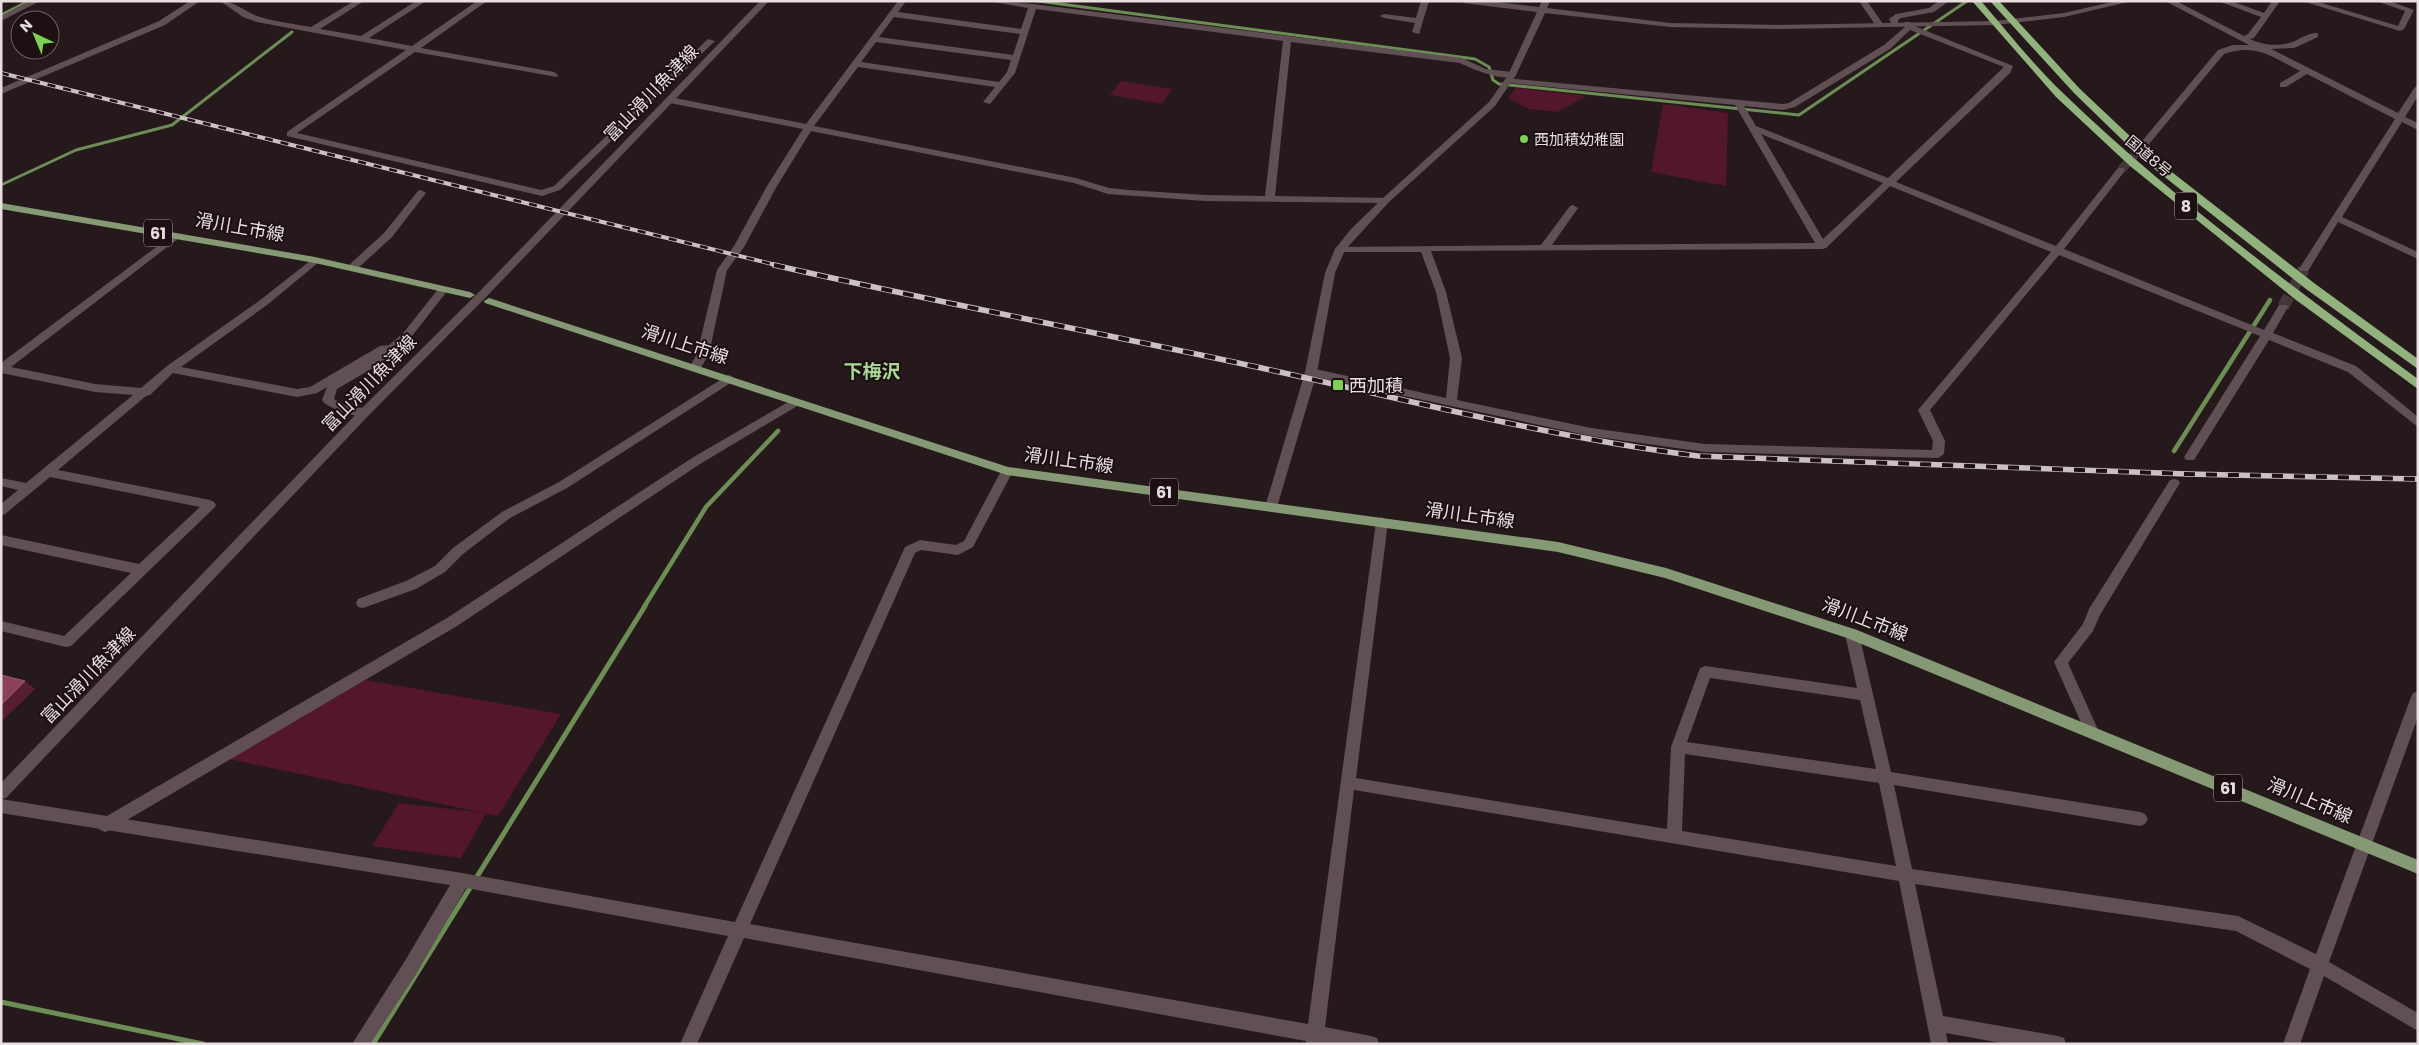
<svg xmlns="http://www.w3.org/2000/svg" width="2419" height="1045" font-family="Poppins,'Noto Sans JP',sans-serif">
<rect width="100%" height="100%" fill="#26191c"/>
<g fill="#54162c">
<polygon points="1121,81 1172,89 1162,104 1110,95"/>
<polygon points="1516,88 1587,96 1557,112 1529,109 1508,98"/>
<polygon points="1663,104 1728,113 1726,186 1651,172"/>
<polygon points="365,680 561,714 498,816 486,814 461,858 372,846 399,803 484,813 229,759"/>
</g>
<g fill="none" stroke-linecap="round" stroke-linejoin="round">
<g stroke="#6c8d55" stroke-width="3">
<polyline points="1038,1 1475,59 1489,67 1493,80 1499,84 1799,115 1967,1"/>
<polyline points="1,15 29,1"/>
<polyline points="1,185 76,150 172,125 292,32"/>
</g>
<g stroke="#6c8d55" stroke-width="4.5">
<polyline points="2174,451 2270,300"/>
<polyline points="644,607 706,507 778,431"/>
</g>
<g stroke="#6c8d55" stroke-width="5">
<polyline points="1,1002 203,1044"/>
<polyline points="373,1044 645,606"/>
</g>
<polyline stroke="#433739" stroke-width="9" stroke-dasharray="9 4.5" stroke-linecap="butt" points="2121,170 2146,142"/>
<polyline stroke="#433739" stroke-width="12" stroke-dasharray="12 5.5" stroke-linecap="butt" points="2283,307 2304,269"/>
<g fill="#605054" fill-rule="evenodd">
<polygon points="29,1 40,1 1,21 1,16"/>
<path d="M220 1C235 1 246 13 260 17 276 22 295 24 311 27L354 1H364L320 29 361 36 416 1H426L369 38 412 46 477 1H487L421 48 554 72 558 75 557 77 415 52 297 133 541 190 554 186 708 39 715 41 560 190 542 196 287 136V132L406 50 257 22 243 17Z"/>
<path d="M898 1H906L898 12 1021 29 1028 8 988 1 1033 4 1462 58 1486 69 1512 72 1516 75C1505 83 1472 69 1460 63L1291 42 1275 196 1389 198V202L1386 203 1205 201 1108 194 1074 183 811 131 777 186 744 247 727 270 709 354 699 371H691L689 368 697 354 717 270 734 246 767 186 803 129 670 103 666 100 670 97 806 124ZM1036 9 1283 41 1265 196 1205 195 1129 190 1109 188 1076 178 814 126 858 67 995 87 983 102 990 104 1015 73ZM894 17 1020 34 1013 55 879 37ZM876 42 1011 60 1007 72 999 82 861 62Z"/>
<polygon points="1421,1 1429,1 1419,34 1412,32 1415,23 1384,18 1380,16 1384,14 1416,18"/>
<polygon points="1859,1 1867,1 1883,24 1882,26 1876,26"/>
<polygon points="1939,1 1949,1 1934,12 1901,18 1898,20 1898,25 1892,25 1889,19 1896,14 1929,8"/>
<path d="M2165 1H2176L2244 36 2248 34 2261 17 2218 1H2231L2264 13 2272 1H2280L2254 38 2250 39C2262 45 2279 47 2292 42 2300 39 2309 32 2318 33V37L2294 48 2271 49 2398 113 2415 87 2418 86V96L2405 117 2418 123V130L2402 122 2342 217 2418 252V259L2338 222 2308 271H2300L2299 269 2395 119 2307 74 2286 87H2280V83L2300 71C2272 57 2256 43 2224 54L2149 144H2143V140L2218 50 2233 45H2249Z"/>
<polygon points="2302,1 2315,1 2398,26 2405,11 2376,1 2389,1 2414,10 2404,29 2400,31"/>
<path d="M1904 22H1910L1912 25 2013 66 2010 73 1896 182 2056 246 2118 168H2124V172L2064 249 2264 330 2279 305H2287L2288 307 2273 333 2356 366 2418 417V427L2348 372 2269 340 2194 460H2186L2184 457 2186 454 2260 336 2059 255 1930 410 1945 441 1944 454 1938 458 1705 452 1591 436 1311 376 1305 372 1311 368 1446 398 1450 358 1436 292 1421 252H1340L1335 249 1336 247 1541 245 1570 206 1573 205 1578 208 1552 245 1815 243 1735 105 1509 83 1505 80 1506 78 1783 104 1789 103 1884 45 1905 27ZM1910 30 2004 67 1888 178 1756 126 1744 106 1783 110 1795 107 1890 49ZM1761 134 1883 183 1823 239ZM1890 186 2051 252 1918 410 1933 441 1932 450 1705 444 1591 428 1457 400 1462 358 1446 292 1431 251 1822 249 1826 248Z"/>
<polygon points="421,190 426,193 392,237 356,270 348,270 348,266 384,233 418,191"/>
<polygon points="175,233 180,236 179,238 11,367 95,384 141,388 167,366 259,301 315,257 320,260 319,262 267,305 181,367 297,389 310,387 380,346 391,345 397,349 395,352 386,353 373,359 317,393 297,397 173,373 150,395 146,396 58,470 210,500 214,502 216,505 214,508 71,646 66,647 1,631 1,621 64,636 131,573 1,545 1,535 139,564 200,507 50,477 5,514 1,515 1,504 18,490 1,486 1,478 26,483 133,395 95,392 1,373 1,363"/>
<polygon points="728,375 732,376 734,379 732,382 567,488 510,518 463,554 445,572 416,589 363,608 358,607 356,603 358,599 406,581 435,566 453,548 502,512 559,482"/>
<polygon points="795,398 801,402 799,405 700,464 457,626 110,830 105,832 100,830 97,825 100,820 447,618 692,458"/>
<path d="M1007 467 1013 471 973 547 958 555 921 550 915 553 750 924 1308 1024 1376 522 1382 517 1388 522 1356 778 1667 829 1671 747 1700 668 1705 666 1857 688 1845 634 1847 630 1852 629 1857 630 1859 634 1891 772 2140 812 2145 814 2148 819 2145 824 2140 826 1894 785 1912 869 2238 916 2316 954 2411 697 2413 693 2418 691V717L2329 962 2418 1013V1031L2324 976 2300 1044H2283L2310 969 2236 931 1915 884 1943 1016 2058 1036 2064 1038 2066 1044H2007L1946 1033 1948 1044H1931L1899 881 1354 790 1325 1027 1371 1036 1377 1038 1379 1044H1306V1041L744 938 697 1044H680L728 936 466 888 415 976 370 1044H352L403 964 456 875 462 873 735 922 905 547 920 540 956 545 964 541 1001 471ZM1710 678 1860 700 1876 769 1687 742ZM1685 754 1879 783 1896 866 1682 831Z"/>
<polygon points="2174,479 2178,480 2180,483 2178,486 2100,615 2093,631 2068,663 2099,732 2097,736 2092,738 2087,736 2054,662 2083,624 2089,609 2170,480"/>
</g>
<g fill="#605054" fill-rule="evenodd">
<polygon points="190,1 200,1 165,25 1,94 1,88 159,21"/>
<polygon points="1460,1 1487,1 1539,7 1542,1 1550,1 1547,8 1670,23 1780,25 1995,21 2064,13 2116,1 2132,1 2064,17 1995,25 1780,29 1670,27 1545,13 1516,75 1495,106 1389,202 1345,250 1335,273 1317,372 1277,507 1271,512 1267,510 1265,507 1305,372 1325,273 1335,249 1351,229 1383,198 1489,102 1508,75 1537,12 1464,3"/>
<path d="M443 287 448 290 412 336 388 359 337 389 334 399 344 405 369 409 371 412 369 415C354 419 336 410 324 403L322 400 328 384 380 353 404 332 439 288Z"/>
<polygon points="1,799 462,873 468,875 470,880 468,885 462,887 1,813"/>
</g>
<polygon fill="#605054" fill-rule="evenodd" points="760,1 769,1 490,293 369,415 6,798 1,799 1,783 361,409 482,289"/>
<g fill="#859a74" fill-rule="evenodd">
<polygon points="1,203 315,257 470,292 475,295 470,298 315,263 1,209"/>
<polygon points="489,298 1008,467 1558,542 1666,568 1857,630 2418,860 2418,874 1847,638 1665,578 1558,552 1007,475 485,303 484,301"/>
</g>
<g fill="#92b37e" fill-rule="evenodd">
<path d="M1972 1H1981C2008 32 2034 66 2064 94 2173 199 2296 289 2418 379V389L2296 300 2130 166 2056 97Z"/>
<polygon points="1990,1 1999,1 2080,89 2150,155 2314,283 2418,359 2418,369 2306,289 2142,159 2074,93"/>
</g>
<g stroke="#cbc0c2" stroke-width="4">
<polyline id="rail-far1" points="1,73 780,266"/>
</g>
<g stroke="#cbc0c2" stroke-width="5.5">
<path id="rail" d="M774 265C935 302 1096 332 1257 367 1404 399 1549 437 1698 456L2187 474 2418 479"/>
</g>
<use href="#rail-far1" stroke="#1c1013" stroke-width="2.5" stroke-dasharray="8" stroke-linecap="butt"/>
<use href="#rail" stroke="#1c1013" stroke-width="4" stroke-dasharray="11" stroke-linecap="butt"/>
</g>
<polygon fill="#571d32" points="25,681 35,689 3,720 1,718 1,705"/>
<polygon fill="#8a405b" stroke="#995970" points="1,675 25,681 1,705"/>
<g fill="#7ed053" stroke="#1c1013" stroke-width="2">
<circle cx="1524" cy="139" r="5"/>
<rect x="1332" y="379" width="12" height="12" rx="2.5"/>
</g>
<g text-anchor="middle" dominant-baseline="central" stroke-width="4" stroke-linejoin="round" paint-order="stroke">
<g font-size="15" fill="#e8dee0" stroke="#1c1013" text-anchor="start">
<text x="1534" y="139">西加積幼稚園</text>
</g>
<g font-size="15" fill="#e8dee0" stroke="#1c1013">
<text transform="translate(2149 156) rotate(40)">国道8号</text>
</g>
<g fill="#1c1013" stroke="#aba0a2" stroke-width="1">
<rect x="2175" y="192.5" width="22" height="27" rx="4"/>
<rect x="144" y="219.5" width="28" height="27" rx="4"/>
<rect x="1150" y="478.5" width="28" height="27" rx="4"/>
<rect x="2214" y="774.5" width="28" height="27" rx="4"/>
</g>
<g font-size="16" font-weight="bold" fill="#e8dee0">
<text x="2186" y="206">8</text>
<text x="158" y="233">61</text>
<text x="1164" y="492">61</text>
<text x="2228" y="788">61</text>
</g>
<g font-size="18" fill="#e8dee0" stroke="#1c1013">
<text transform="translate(651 93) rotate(-46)">富山滑川魚津線</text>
<text transform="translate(240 227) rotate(10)">滑川上市線</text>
<text transform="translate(685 344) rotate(18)">滑川上市線</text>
<text transform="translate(369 383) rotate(-46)">富山滑川魚津線</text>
<text transform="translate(1069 460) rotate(8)">滑川上市線</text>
<text transform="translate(1470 515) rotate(8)">滑川上市線</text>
<text transform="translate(1865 619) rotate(21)">滑川上市線</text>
<text transform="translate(88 675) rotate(-46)">富山滑川魚津線</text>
<text transform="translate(2310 800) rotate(23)">滑川上市線</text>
</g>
<g font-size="18" fill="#e8dee0" stroke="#1c1013" text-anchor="start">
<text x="1349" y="385">西加積</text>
</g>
<g font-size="19" font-weight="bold" fill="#a9d695" stroke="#1c1013">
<text x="872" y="371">下梅沢</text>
</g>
</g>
<rect width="2419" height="1045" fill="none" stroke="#e8dee0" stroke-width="5"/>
<g transform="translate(35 35) rotate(316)"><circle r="24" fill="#1c1013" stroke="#6e6265"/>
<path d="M0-4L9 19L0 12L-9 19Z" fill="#7ed053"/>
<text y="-8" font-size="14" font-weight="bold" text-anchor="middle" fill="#e8dee0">N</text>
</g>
</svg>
